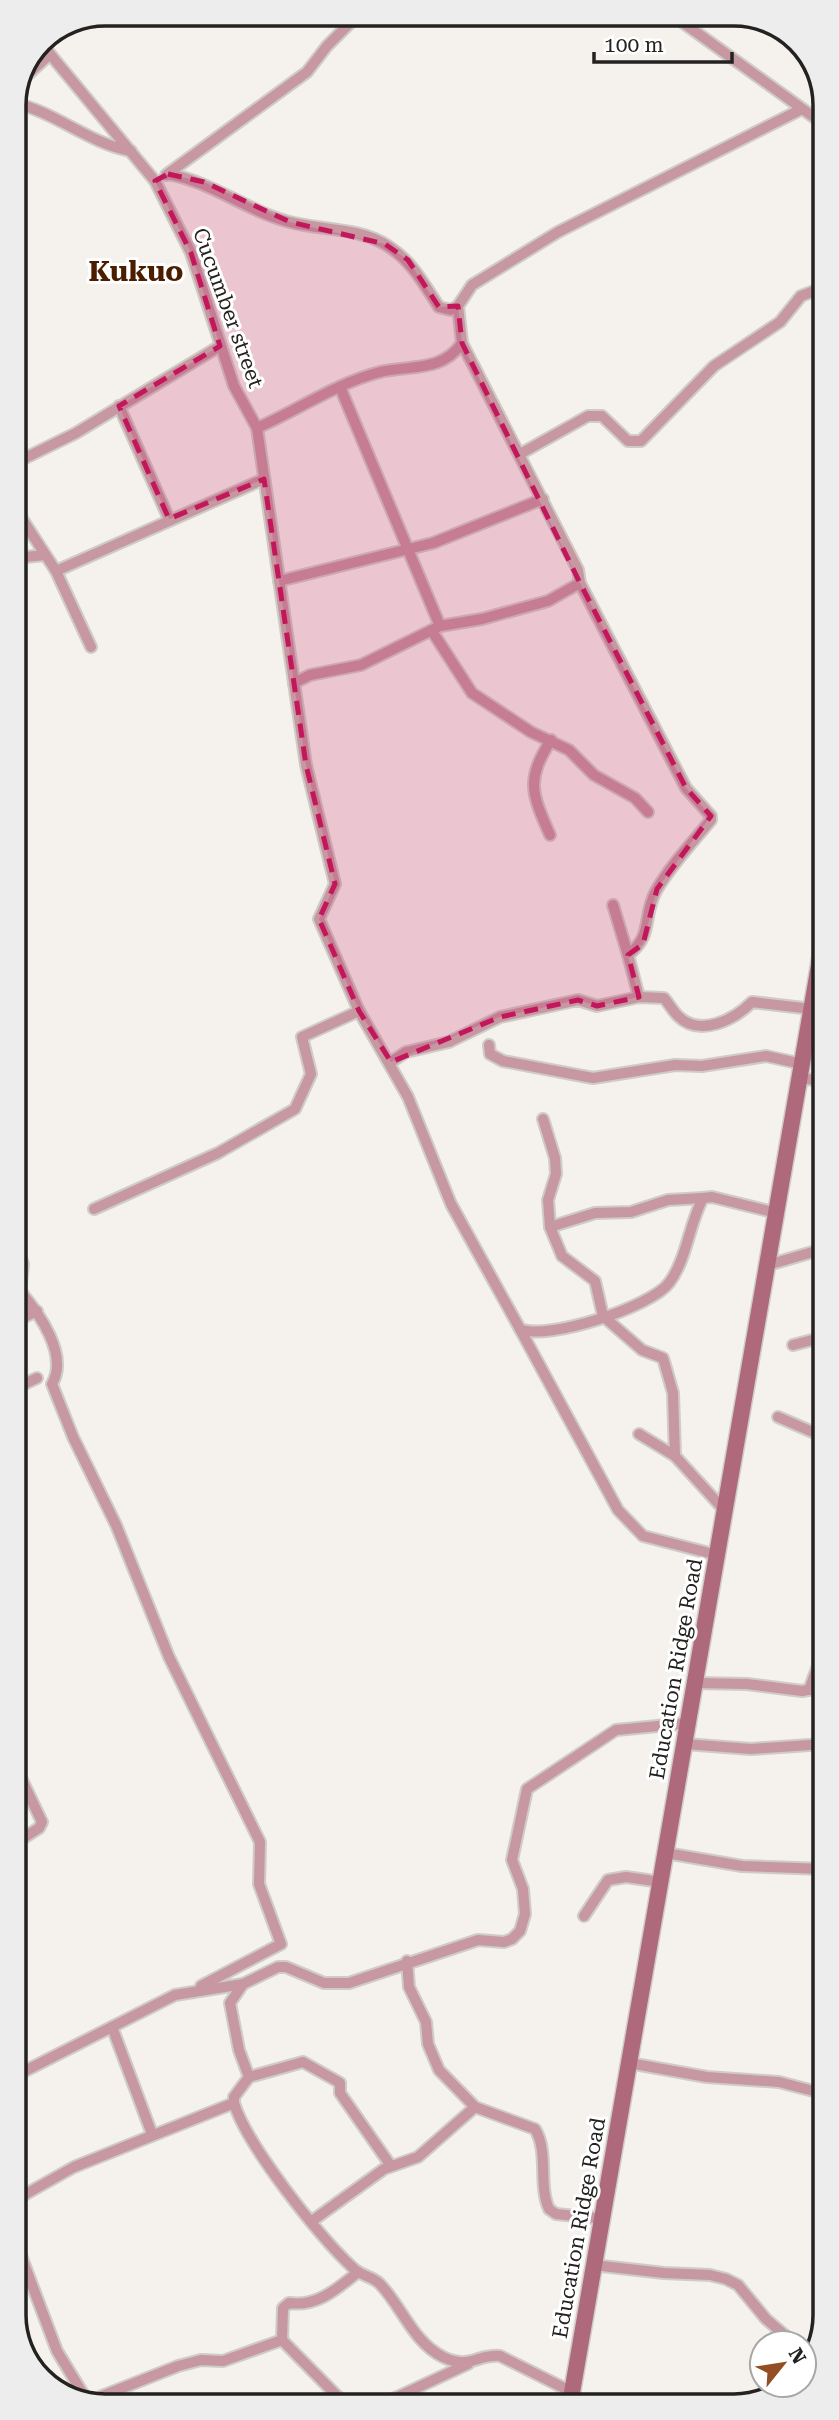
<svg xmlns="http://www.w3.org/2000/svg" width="839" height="2420" font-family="'Roboto Serif',serif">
<rect width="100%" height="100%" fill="#f5f1ed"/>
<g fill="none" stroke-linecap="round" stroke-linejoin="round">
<g stroke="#cfccc8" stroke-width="14">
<g id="minor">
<polyline points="671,14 822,123"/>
<path d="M40 42 155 181 191 253 234 386 257 428C298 410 337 383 380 372 412 365 442 372 462 343L458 306 472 285 558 232 802 109"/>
<polyline points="23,79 50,54"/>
<path d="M14 103C56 112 88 143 131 151"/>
<path d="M168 174C214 182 249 213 294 223 324 230 361 228 388 246 413 262 423 283 439 307L451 310 458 306"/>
<polyline points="166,175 307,72 327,46 359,14"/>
<path d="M462 343 578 570 580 583 686 788 711 816V820C692 843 671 865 656 891 642 917 654 935 628 955L639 997"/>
<polyline points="340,387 440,626"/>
<polyline points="119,406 169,519"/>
<path d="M257 428 306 765 335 884 319 919 359 1011 408 1097 451 1204 520 1329C547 1341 651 1307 669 1283 687 1259 689 1224 703 1198L712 1197 777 1213"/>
<polyline points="520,454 588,416 602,416 628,441 641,441 714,366 780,322 801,296 822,288"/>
<polyline points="15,463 76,433 220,346"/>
<polyline points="15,508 56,571 91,647"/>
<polyline points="15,558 45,555"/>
<polyline points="56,571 264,479"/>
<polyline points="279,581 433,543 543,499"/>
<polyline points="432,631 472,693 531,732 569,750 594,775 635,798 648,812"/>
<polyline points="294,683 310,675 361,665 440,626 482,619 548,601 580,583"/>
<path d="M550 835C531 792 526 780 551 740"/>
<polyline points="613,905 628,955"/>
<polyline points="489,1045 490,1054 503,1061 593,1078 675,1065 702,1066 766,1056 802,1064"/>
<path d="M391 1062 406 1052 449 1042 500 1017 578 1000 597 1006 639 997 664 998C669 1004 673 1011 678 1016 700 1038 735 1019 752 1002L812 1009"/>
<polyline points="799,1078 823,1081"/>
<polyline points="543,1119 555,1158 556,1174 548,1200 550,1227 562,1256 595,1281 603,1316 642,1350 663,1358 673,1393 675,1456 725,1511"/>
<polyline points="94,1209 218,1153 295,1109 311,1074 302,1037 359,1011"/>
<polyline points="550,1227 595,1213 631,1212 668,1200 703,1198"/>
<path d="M16 1246 23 1264 20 1291C39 1313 69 1355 52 1384L73 1437 116 1525 169 1657 260 1842 259 1884 281 1944 201 1986"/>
<polyline points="768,1265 823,1249"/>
<polyline points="16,1321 37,1311"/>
<polyline points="520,1329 618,1510 643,1536 717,1555"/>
<polyline points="793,1345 824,1337"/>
<polyline points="16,1388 37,1378"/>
<polyline points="778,1417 824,1437"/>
<polyline points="639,1434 675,1456"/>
<polyline points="696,1683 747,1684 802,1691 824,1687"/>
<polyline points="809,1690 818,1666 824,1611"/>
<polyline points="685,1744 751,1749 824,1744"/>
<polyline points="17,1842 39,1828 42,1822 22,1780"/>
<polyline points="666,1853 742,1866 824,1869"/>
<polyline points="584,1916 608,1880 626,1877 661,1882"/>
<path d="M407 1961 409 1987 426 2022 428 2044 439 2070 475 2107 535 2129C549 2152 538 2185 549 2209L556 2214 596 2218 601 2215"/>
<path d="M243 1984 230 2003 239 2050 249 2077 234 2097V2103C247 2146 319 2236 353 2268 361 2276 372 2276 380 2284 402 2307 413 2342 443 2357 470 2370 476 2354 500 2356L572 2392"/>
<polyline points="112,2027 152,2134"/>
<polyline points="629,2063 707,2077 779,2082 825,2094"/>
<polyline points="17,2075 175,1995 243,1984 278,1967 286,1967 324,1983 349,1983 478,1940 504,1942 512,1939 520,1931 525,1914 523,1889 512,1860 527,1789 616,1730 689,1723"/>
<polyline points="249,2077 303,2062 335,2080 340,2083 340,2093 391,2166"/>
<polyline points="17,2199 74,2167 234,2103"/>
<polyline points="312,2221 384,2169 418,2157 475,2107"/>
<polyline points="17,2245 57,2351 88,2402"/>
<polyline points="593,2265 664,2273 710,2275 726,2279 738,2285 766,2319 794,2343"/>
<polyline points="282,2340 346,2405"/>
<polyline points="804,2355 808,2363"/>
<path d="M96 2405 102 2396 178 2366 201 2360 223 2361 282 2340 283 2308 289 2303C317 2307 337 2289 358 2272"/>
<polyline points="380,2405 468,2364"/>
</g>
</g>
<g stroke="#cfccc8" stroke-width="19">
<polyline id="secondary" points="570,2404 823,942"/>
</g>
<use href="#minor" stroke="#c797a2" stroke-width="10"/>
<use href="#secondary" stroke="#af697c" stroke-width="16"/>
</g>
<path fill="#c2185b" fill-opacity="0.2" stroke="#c2185b" stroke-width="5" stroke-dasharray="14 9" stroke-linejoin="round" d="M168 174 204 182 290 222 385 244 408 260 439 307 458 306 462 343 580 583 686 788 711 816 657 889 643 944 628 955 639 997 597 1006 578 1000 500 1017 391 1062 359 1011 319 919 335 884 306 765 264 479 169 519 119 406 220 346 191 253 155 181Z"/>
<g text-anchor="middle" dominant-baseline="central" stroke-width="6" stroke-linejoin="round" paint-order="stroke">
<g font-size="21" fill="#232220" stroke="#fff">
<text transform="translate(228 308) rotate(70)">Cucumber street</text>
<text transform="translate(676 1669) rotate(-80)">Education Ridge Road</text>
<text transform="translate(579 2228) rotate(-80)">Education Ridge Road</text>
</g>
<g font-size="28" font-weight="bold" fill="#4b1e00" stroke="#fff">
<text x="136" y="271">Kukuo</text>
</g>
</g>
<path d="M0 0H839V2420H0ZM105 26H734A79 79 0 0 1 813 105V2315A79 79 0 0 1 734 2394H105A79 79 0 0 1 26 2315V105A79 79 0 0 1 105 26Z" fill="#ededed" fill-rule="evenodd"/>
<path fill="none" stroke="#232220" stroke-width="3.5" d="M105 26H734A79 79 0 0 1 813 105V2315A79 79 0 0 1 734 2394H105A79 79 0 0 1 26 2315V105A79 79 0 0 1 105 26Z"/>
<g transform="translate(783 2364) rotate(60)"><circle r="33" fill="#ffffff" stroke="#a7a7a6" stroke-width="2"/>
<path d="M0-5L12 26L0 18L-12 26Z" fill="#934f23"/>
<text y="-10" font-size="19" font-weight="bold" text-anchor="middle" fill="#232220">N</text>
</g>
<path d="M594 52v10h138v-10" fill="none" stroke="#232220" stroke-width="3.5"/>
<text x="604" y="52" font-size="21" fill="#232220" stroke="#ffffff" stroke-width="5" paint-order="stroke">100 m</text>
</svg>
